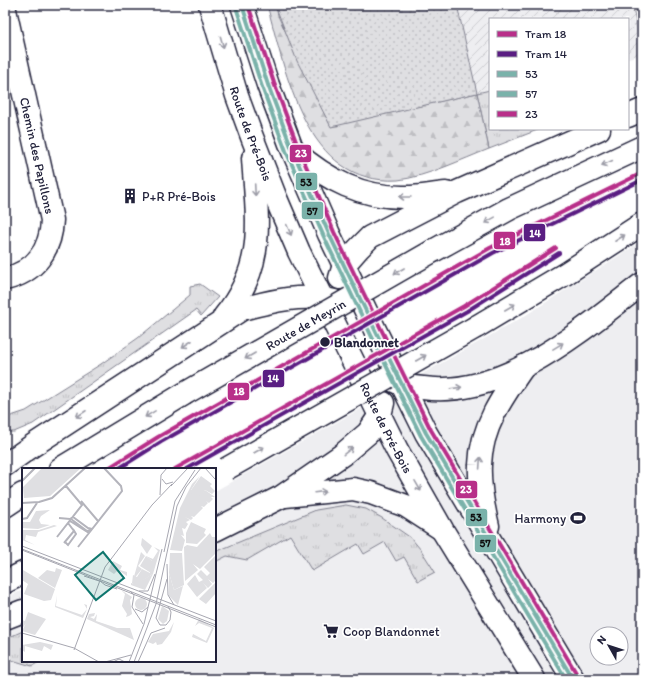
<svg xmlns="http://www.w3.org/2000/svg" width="647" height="684" font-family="Itim,sans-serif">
<defs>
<pattern id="industrial-furrows" width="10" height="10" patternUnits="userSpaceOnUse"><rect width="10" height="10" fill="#eeeef1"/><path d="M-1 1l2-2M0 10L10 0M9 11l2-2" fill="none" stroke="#ccccd0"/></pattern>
<pattern id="grass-tufts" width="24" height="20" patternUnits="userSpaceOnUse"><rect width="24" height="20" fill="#dfdfe2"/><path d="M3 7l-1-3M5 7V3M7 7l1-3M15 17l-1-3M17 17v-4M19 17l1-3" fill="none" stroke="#bfbfc3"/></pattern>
<pattern id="forest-firs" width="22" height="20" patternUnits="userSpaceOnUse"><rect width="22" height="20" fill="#dfdfe2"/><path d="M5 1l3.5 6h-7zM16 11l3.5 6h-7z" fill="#bfbfc3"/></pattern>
<pattern id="park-dots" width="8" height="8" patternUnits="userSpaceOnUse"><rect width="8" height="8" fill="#dfdfe2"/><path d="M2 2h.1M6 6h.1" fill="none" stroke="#bfbfc3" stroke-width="1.8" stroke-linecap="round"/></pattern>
</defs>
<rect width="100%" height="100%" fill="#fff"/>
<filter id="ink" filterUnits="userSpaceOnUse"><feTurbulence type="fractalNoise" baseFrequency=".025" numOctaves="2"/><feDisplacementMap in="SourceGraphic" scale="8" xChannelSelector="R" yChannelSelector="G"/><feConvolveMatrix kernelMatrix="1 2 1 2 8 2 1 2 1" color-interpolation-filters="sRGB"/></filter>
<g filter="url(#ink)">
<path fill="#eeeef1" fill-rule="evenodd" d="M642 241V679H5V598L23 590V661H215V491L523 317ZM597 634H621V658H597Z"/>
<polygon fill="url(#industrial-furrows)" points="457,5 632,5 642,47 642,55 628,58 628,19 490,19 490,90 477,93"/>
<g fill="url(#grass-tufts)" stroke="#80808e">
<polygon points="632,5 642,5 642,47"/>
<polygon points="490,90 490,129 540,129 489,149 477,93"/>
<polygon points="200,284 218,297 201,316 196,310 33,424 14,432 5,432 5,418 26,411 101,364 138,338 190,295 190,286"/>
<polygon points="346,505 366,509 382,518 411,538 421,550 435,572 418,581 404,557 396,561 385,542 364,554 358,544 312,571 290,535 247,560 227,556 215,562 215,552 316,510"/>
<polygon points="23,631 23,661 41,661 32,666 5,658 5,639"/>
</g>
<path fill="url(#forest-firs)" stroke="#80808e" d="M267 5H275L279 18 331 126 477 93 489 149C463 159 426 177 398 180 305 186 286 72 267 5Z"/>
<polygon fill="url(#park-dots)" stroke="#80808e" points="275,5 457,5 477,93 331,127 297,61"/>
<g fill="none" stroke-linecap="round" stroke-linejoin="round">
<g stroke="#22223b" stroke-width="25">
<g id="street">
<path id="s1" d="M5 10 52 220C51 250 35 272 5 279"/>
</g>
</g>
<g stroke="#22223b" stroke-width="25">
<g id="primary">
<path id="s2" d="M210 5 237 96 252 137 275 196 299 252 397 450 443 531 534 679"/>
<polyline points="242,5 268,85 292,149 329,234 376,332 426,433 573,679"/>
<polyline points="628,116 642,110"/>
<path d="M295 152C327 180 362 198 406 197 420 197 433 194 446 193"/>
<polyline points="433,251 509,209 642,147"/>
<polyline points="340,278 344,265 358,249 370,237 457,192 599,129"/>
<path d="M224 317C267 264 257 221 253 158"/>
<polyline points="476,327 565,274 642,224"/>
<path d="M394 381C403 386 412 387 423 388 504 399 582 330 642 284"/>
<path d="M5 465 32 446 242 309C271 301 304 293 334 301"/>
<polyline points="60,469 184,394"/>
<polyline points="285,496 353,489 371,493 406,506 440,528"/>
<polyline points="5,506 23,494"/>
<path d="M488 526C483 506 479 485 480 465 481 427 503 396 524 366"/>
<polyline points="215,530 281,497 342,455 368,433 380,415 383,403"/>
<polyline points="5,582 23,573"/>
<polyline points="5,618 23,611"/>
</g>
</g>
<use href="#street" stroke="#fff" stroke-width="22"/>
<use href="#primary" stroke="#fff" stroke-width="22"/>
<g stroke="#22223b" stroke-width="25" stroke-linecap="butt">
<g id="primary-bridge">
<path id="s3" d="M184 394 433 251"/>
<polyline points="226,469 476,327"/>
</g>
</g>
<use href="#primary-bridge" stroke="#fff" stroke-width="22"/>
<g stroke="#fff" stroke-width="7">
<polyline id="bus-1" points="242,5 268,85 292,149 329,234 376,332 426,433 573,679"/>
</g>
<g stroke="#fff" stroke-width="7">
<polyline id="bus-2" points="236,7 262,87 286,151 324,237 371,335 421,436 566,679"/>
</g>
<g stroke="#fff" stroke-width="7">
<polyline id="bus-3" points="248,5 274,83 298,147 334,232 381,329 431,430 578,676"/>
</g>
<use href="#bus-1" stroke="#7ab2aa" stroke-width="4"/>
<use href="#bus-2" stroke="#7ab2aa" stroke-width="4"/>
<use href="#bus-3" stroke="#b82f89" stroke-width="4"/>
<g stroke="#fff" stroke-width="7">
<g id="tram-1">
<polyline points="107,469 158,437 490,248 642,173"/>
<polyline points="175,469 464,306 556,248"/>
</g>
</g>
<g stroke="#fff" stroke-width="7">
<g id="tram-2">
<polyline points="118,469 161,442 493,253 642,180"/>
<polyline points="187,469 467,311 559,253"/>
</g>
</g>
<use href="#tram-1" stroke="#b82f89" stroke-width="4"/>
<use href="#tram-2" stroke="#5a1e82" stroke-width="4"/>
</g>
<defs><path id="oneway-shaft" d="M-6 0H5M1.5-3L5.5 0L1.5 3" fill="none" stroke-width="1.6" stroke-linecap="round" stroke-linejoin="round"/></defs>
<g stroke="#9c9ca7">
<use href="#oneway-shaft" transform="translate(222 42) rotate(74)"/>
<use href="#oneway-shaft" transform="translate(607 163) rotate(155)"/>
<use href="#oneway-shaft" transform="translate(255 190) rotate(87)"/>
<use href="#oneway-shaft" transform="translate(405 197) rotate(180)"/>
<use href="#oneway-shaft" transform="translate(490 220) rotate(151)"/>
<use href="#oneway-shaft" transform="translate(289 230) rotate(67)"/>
<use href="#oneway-shaft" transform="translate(620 238) rotate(-33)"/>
<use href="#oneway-shaft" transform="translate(399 271) rotate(150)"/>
<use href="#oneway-shaft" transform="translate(510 307) rotate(-30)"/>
<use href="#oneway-shaft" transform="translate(187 344) rotate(147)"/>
<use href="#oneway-shaft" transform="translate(558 346) rotate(-31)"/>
<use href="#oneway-shaft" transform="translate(250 356) rotate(150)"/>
<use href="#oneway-shaft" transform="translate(421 358) rotate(-30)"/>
<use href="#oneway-shaft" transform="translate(456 388) rotate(-8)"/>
<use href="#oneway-shaft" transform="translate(81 414) rotate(147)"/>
<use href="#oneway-shaft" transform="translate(150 414) rotate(149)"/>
<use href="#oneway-shaft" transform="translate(259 450) rotate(-30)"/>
<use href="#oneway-shaft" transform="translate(348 451) rotate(-38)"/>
<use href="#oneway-shaft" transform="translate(480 463) rotate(-86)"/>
<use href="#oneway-shaft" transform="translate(418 486) rotate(60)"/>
<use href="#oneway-shaft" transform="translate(320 492) rotate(-7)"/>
</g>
</g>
<defs>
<g id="building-bare" transform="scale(1.2)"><path d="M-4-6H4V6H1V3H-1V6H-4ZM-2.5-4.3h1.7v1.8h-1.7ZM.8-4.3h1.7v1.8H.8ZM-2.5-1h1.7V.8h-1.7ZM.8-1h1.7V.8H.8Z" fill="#22223b" stroke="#fff" stroke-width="2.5" paint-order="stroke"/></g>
<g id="stadium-bare" transform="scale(1.2)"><path d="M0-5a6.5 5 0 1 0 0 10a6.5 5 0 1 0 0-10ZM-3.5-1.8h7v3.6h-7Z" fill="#22223b" stroke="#fff" stroke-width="2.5" paint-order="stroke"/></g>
<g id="supermarket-bare" transform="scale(1.2)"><path d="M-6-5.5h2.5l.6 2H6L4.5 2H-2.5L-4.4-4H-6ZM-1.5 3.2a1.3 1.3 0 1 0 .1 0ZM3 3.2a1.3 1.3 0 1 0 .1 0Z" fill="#22223b" stroke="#fff" stroke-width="2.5" paint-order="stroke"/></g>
</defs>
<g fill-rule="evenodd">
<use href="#building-bare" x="130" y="196"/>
<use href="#stadium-bare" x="578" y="518"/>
<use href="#supermarket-bare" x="331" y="631"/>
</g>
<circle fill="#22223b" stroke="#fff" stroke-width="1.5" cx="325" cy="342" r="5.5"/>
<g text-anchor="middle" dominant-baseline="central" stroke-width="3.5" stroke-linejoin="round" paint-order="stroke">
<g font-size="13" fill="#22223b" stroke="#fff">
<text stroke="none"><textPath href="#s2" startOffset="135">Route de Pré-Bois</textPath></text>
<text stroke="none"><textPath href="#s1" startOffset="149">Chemin des Papillons</textPath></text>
<text stroke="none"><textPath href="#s3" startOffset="140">Route de Meyrin</textPath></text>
<text stroke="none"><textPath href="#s2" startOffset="459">Route de Pré-Bois</textPath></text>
</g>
<g font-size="13" fill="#22223b" stroke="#fff" text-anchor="start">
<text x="142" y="196">P+R Pré-Bois</text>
<text x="566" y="518" text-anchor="end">Harmony</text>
<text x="343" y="631">Coop Blandonnet</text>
</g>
<g font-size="13" font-weight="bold" fill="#22223b" stroke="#fff" text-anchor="start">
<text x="334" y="342">Blandonnet</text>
</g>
</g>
<g transform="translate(22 468)">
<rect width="194" height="194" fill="#fff"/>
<path d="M20 0H59L28 28 2 30 1 19ZM28 42 19 48 17 52 19 56 28 57 16 61 0 60V54H8L14 43ZM32 57 35 58 16 64 14 69 4 67 3 72 13 77 0 72V62H17ZM120 70 130 78 125 86 119 77ZM131 106 123 122 109 117V115L113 116ZM35 127 34 138 60 147 65 141 62 136 65 137V141L61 150 33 139ZM113 136a6 6 0 1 1 12 0a6 6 0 1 1-12 0ZM140 138 147 143 145 153 141 156 136 151ZM73 145 72 148 68 149 72 151 75 146 74 153 95 160H108L112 172 65 151 67 146ZM177 151 192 160 185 175 170 169 171 166 184 173 190 160 177 155 173 158ZM152 154 149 164 140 176 135 177 134 174 131 176 126 174 131 166 147 163Z" fill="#dfdfe2"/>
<path d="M132 79 138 82 131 106 113 117 110 115 111 107 115 109 120 101 128 105 130 93 124 88 131 91 136 83ZM147 105 152 122 161 118 156 137 147 128Z" fill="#dfdfe2"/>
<path d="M178 8 169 22 179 27 183 22 193 29H189L191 31 187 35 184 33 186 35 182 39 179 38 181 40 172 49 169 48 171 50 169 52 163 49 168 52 164 54 166 56 163 61 160 60 162 68 159 67 163 72 160 83 148 82 158 40 170 16ZM169 54 184 61 182 65 184 67 175 76 164 75V65ZM188 65 190 69H194V85L178 101 171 96 176 102 163 113 162 79 165 77 175 79ZM119 84 123 88 116 98 120 101 111 112ZM148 85H160L162 117 152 122 147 105ZM194 87V112L191 115 186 111 190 116 186 120 181 115 185 120 175 129 165 116 173 107 177 114 181 112 175 106 179 102 185 108 188 105 182 99ZM124 88 130 93 133 89 135 91 129 105 118 98ZM91 93 100 98 98 102 105 104V108L96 102 92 106 86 102ZM34 100 40 102 33 120 16 110 25 102 33 104ZM1 102 33 121 29 132 22 133 2 126 6 116 0 112ZM194 114V125L184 136 177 131ZM99 122 110 129 108 132 110 146 107 148 104 149 105 146 100 138 103 126ZM6 144 24 151 13 167 0 163 4 155 0 161V152L3 153ZM18 174 31 177 29 182 22 178 20 183 3 178V184L0 182V177Z" fill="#dfdfe2"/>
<path d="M179 8 190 16 188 18 193 23 190 26 183 22 180 28 167 25Z" fill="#dfdfe2"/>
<path fill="none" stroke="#b4b4bc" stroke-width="2" d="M0 13 13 0M59 33 76 53M0 35 17 34 30 30 63 0M37 50 48 51 51 49 66 60 70 61M0 51 5 50 15 35M49 51 65 63 69 62M48 53 67 65 100 23 99 18 82 0M35 69 60 37 44 18M43 74 46 77 54 66 51 61M42 75 52 63 46 55M56 79 67 65"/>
<path fill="none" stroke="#a7a7b1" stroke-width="1" d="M183 0 193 11M140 11 144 16 151 14M149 18 166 0M138 27 139 7 145 0M0 78 194 153M0 81 194 157M0 82 194 159M142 84 153 33 173 2M145 96 146 127 152 137M62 108 77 113M145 111 134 150 138 157H144L148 152 149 144 146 138M78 113 83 117 95 121M117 123H126L133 106M109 124 112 127 110 139 121 156M113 141 120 144 126 139M0 165 52 180 77 194M52 182 83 99 130 37 150 16M83 194 109 187M91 194 97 191 103 194M107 194 122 156 140 81M112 194 134 136 155 38 164 19 179 0M116 194 129 165 143 160"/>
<path fill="#0f766e" fill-opacity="0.15" stroke="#0f766e" stroke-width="2" d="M81 84 102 110 74 132 53 107Z"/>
<rect width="194" height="194" fill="none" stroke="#22223b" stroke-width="2"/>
</g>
<g stroke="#fff" stroke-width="1.5">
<rect x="289" y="144" width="23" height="19" rx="4" fill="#b82f89"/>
<rect x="295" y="172" width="23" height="19" rx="4" fill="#7ab2aa"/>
<rect x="301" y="201" width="23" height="19" rx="4" fill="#7ab2aa"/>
<rect x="523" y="223" width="23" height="19" rx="4" fill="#5a1e82"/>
<rect x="493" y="231" width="23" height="19" rx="4" fill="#b82f89"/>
<rect x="262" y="369" width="23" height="19" rx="4" fill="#5a1e82"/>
<rect x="227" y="382" width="23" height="19" rx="4" fill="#b82f89"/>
<rect x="455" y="480" width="23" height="19" rx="4" fill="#b82f89"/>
<rect x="465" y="508" width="23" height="19" rx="4" fill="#7ab2aa"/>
<rect x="474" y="534" width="23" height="19" rx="4" fill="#7ab2aa"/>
</g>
<g font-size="11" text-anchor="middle" font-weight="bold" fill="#fff">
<text x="301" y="157">23</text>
<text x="535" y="237">14</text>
<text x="505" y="245">18</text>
<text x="273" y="382">14</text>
<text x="239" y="395">18</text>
<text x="466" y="493">23</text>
</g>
<g font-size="11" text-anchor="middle" font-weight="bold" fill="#111">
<text x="306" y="186">53</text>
<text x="312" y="215">57</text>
<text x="476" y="521">53</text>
<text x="485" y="547">57</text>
</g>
<rect width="647" height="684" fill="none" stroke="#fff" stroke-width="20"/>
<rect x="10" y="10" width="627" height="664" fill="none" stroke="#22223b" stroke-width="1.5" filter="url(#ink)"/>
<rect x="489" y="18" width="140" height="112" fill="#ffffff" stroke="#a7a7b1"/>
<rect x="497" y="31" width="20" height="6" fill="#b82f89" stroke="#a7a7b1"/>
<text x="525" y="38" font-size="12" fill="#22223b">Tram 18</text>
<rect x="497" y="51" width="20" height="6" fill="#5a1e82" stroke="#a7a7b1"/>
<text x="525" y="58" font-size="12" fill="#22223b">Tram 14</text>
<rect x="497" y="71" width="20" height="6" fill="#7ab2aa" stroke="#a7a7b1"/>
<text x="525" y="78" font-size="12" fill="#22223b">53</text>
<rect x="497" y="91" width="20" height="6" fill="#7ab2aa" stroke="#a7a7b1"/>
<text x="525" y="98" font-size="12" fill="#22223b">57</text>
<rect x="497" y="111" width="20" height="6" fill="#b82f89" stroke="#a7a7b1"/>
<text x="525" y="118" font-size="12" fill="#22223b">23</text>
<g transform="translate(609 646) rotate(309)"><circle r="19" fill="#ffffff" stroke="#a7a7b1"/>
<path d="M0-3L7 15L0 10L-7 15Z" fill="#22223b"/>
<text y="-6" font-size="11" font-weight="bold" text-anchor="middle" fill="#22223b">N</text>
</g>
</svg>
